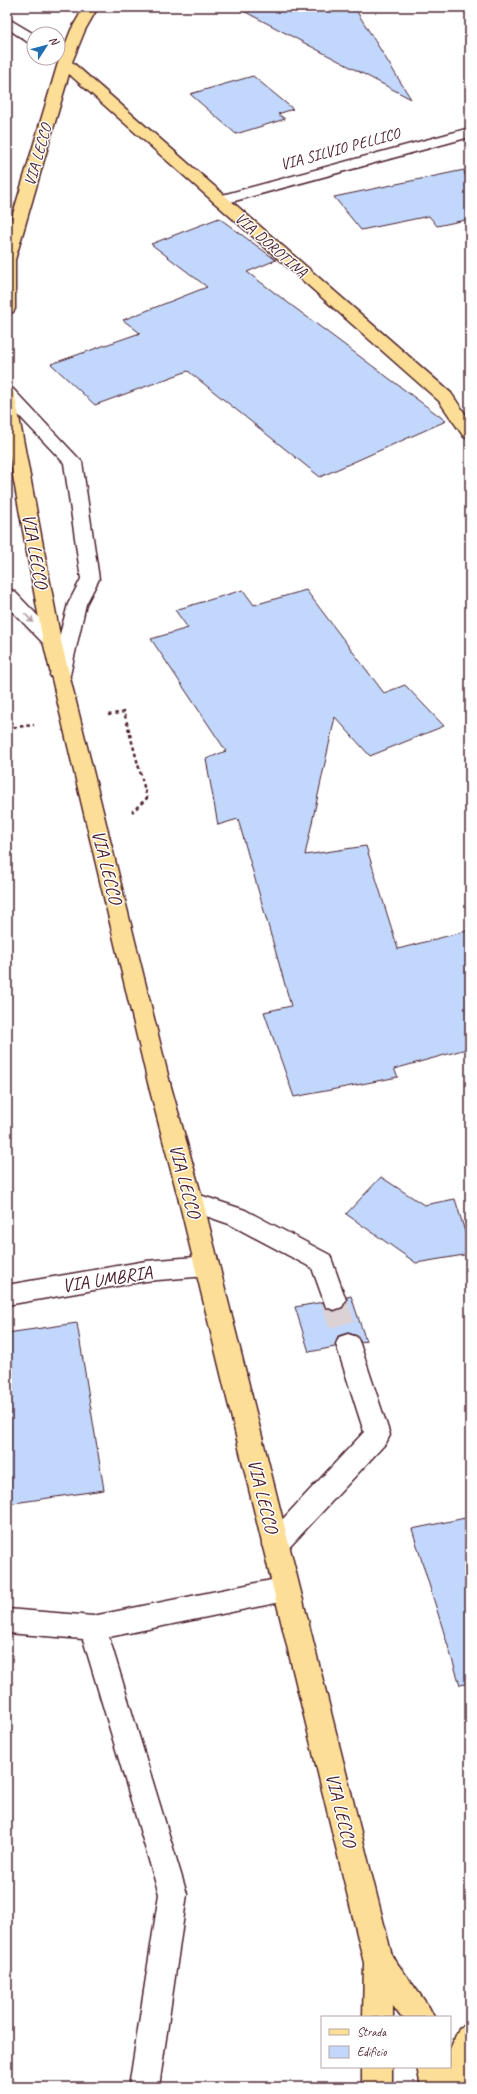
<svg xmlns="http://www.w3.org/2000/svg" width="477" height="2094" font-family="Caveat,sans-serif">
<rect width="100%" height="100%" fill="#fff"/>
<filter id="ink" filterUnits="userSpaceOnUse"><feTurbulence type="fractalNoise" baseFrequency=".025" numOctaves="2"/><feDisplacementMap in="SourceGraphic" scale="8" xChannelSelector="R" yChannelSelector="G"/><feConvolveMatrix kernelMatrix="1 2 1 2 8 2 1 2 1" color-interpolation-filters="sRGB"/></filter>
<g filter="url(#ink)">
<g fill="#c1d7fc" stroke="#4a1f2b">
<polygon points="236,7 354,7 411,99"/>
<polygon points="253,76 293,109 278,114 285,119 236,134 190,94"/>
<polygon points="464,170 465,175 470,174 470,219 437,226 429,216 361,230 334,197"/>
<polygon points="219,218 276,260 247,272 446,421 320,477 188,371 95,405 51,364 140,333 123,320 207,287 151,244"/>
<polygon points="243,590 254,605 306,590 384,693 405,685 444,726 370,756 335,717 305,855 366,846 398,949 470,930 470,1048 394,1069 398,1077 294,1097 264,1012 291,1006 238,819 218,825 206,759 226,751 151,639 188,628 175,610"/>
<polygon points="381,1177 424,1205 455,1199 470,1248 470,1254 416,1263 346,1214"/>
<polygon points="351,1296 366,1341 361,1342 357,1336 348,1333 338,1336 335,1347 309,1352 295,1307 323,1302 325,1308 335,1311 343,1308 347,1301 347,1297"/>
<polygon points="77,1323 104,1490 7,1504 7,1333"/>
<polygon points="470,1517 470,1683 460,1685 412,1529"/>
</g>
<g fill="none" stroke-linecap="round" stroke-linejoin="round">
<polyline stroke="#dbd2d5" stroke-width="26" stroke-dasharray="26 14" stroke-linecap="butt" points="334,1300 348,1344"/>
<g stroke="#4a1f2b" stroke-width="3">
<g id="minor">
<polygon points="7,18 34,34 34,44 29,43 7,28"/>
<polygon points="470,128 470,137 220,205 215,203 212,200 215,197"/>
<polygon points="7,388 13,389 82,462 99,579 86,604 70,675 67,679 60,681 53,679 50,675 58,646 52,647 45,645 7,606 7,589 14,591 59,638 68,604 81,579 64,463 7,403"/>
<polygon points="191,1192 245,1210 330,1255 346,1300 342,1307 334,1310 326,1307 312,1268 229,1224 183,1208 179,1201 183,1194"/>
<polygon points="207,1256 215,1259 219,1266 215,1273 207,1276 146,1281 7,1305 7,1285 146,1261"/>
<polygon points="348,1334 357,1337 360,1344 390,1435 386,1443 284,1553 275,1557 266,1553 262,1545 266,1537 364,1432 336,1344 339,1337"/>
<polygon points="286,1577 295,1581 299,1589 295,1597 286,1601 109,1637 187,1894 159,2087 129,2087 159,1894 83,1639 7,1633 7,1609 93,1616"/>
</g>
</g>
<g stroke="#4a1f2b" stroke-width="3">
<g id="major">
<polygon points="84,7 98,7 85,30 72,62 451,393 470,421 470,438 464,437 439,401 69,74 15,260 15,309 13,312 7,314 7,234 58,63 71,30"/>
<polygon points="7,391 13,392 15,396 61,641 170,1083 203,1201 392,1956 429,2007 434,2017 401,2017 393,2006 393,2017 363,2017 364,1963 179,1201 148,1083 43,641 7,443"/>
<polygon points="470,2024 470,2073 464,2087 421,2087 417,2067 450,2067 450,2049 459,2028"/>
<rect x="362" y="2067" width="30" height="20"/>
</g>
</g>
<g stroke="#4a1f2b" stroke-width="2.5" stroke-dasharray="3.5 3" stroke-linecap="butt">
<polyline points="108,715 124,712 147,798 132,812"/>
<polyline points="7,728 34,725"/>
</g>
<use href="#minor" fill="#fff" fill-rule="evenodd"/>
<use href="#major" fill="#fdde96" fill-rule="evenodd"/>
</g>
<defs><path id="oneway-shaft" d="M-6 0H5M1.5-3L5.5 0L1.5 3" fill="none" stroke-width="1.6" stroke-linecap="round" stroke-linejoin="round"/></defs>
<use stroke="#ae9aa0" href="#oneway-shaft" transform="translate(29 618) rotate(46)"/>
</g>
<g text-anchor="middle" dominant-baseline="central" stroke-width="3" stroke-linejoin="round" paint-order="stroke">
<g font-size="16" fill="#4a1f2b" stroke="#fff">
<text transform="translate(340 149) rotate(-15)">VIA SILVIO PELLICO</text>
<text transform="translate(38 155) rotate(-74)">VIA LECCO</text>
<text transform="translate(271 245) rotate(41)">VIA DOROTINA</text>
</g>
<g font-size="19" fill="#4a1f2b" stroke="#fff">
<text transform="translate(35 551) rotate(80)">VIA LECCO</text>
<text transform="translate(107 867) rotate(76)">VIA LECCO</text>
<text transform="translate(185 1181) rotate(75)">VIA LECCO</text>
<text transform="translate(107 1279) rotate(-9)">VIA UMBRIA</text>
<text transform="translate(263 1496) rotate(76)">VIA LECCO</text>
<text transform="translate(341 1810) rotate(76)">VIA LECCO</text>
</g>
</g>
<rect width="477" height="2094" fill="none" stroke="#fff" stroke-width="24"/>
<rect x="12" y="12" width="453" height="2070" fill="none" stroke="#4a1f2b" stroke-width="1.5" filter="url(#ink)"/>
<rect x="321" y="2016" width="130" height="52" fill="#ffffff" stroke="#b7a5aa"/>
<rect x="329" y="2029" width="20" height="6" fill="#fdde96" stroke="#b7a5aa"/>
<text x="357" y="2036" font-size="12" fill="#4a1f2b">Strada</text>
<rect x="329" y="2046" width="20" height="12" fill="#c1d7fc" stroke="#b7a5aa"/>
<text x="357" y="2056" font-size="12" fill="#4a1f2b">Edificio</text>
<g transform="translate(46 46) rotate(54)"><circle r="19" fill="#ffffff" stroke="#b7a5aa"/>
<path d="M0-3L7 15L0 10L-7 15Z" fill="#1f6fb2"/>
<text y="-6" font-size="11" font-weight="bold" text-anchor="middle" fill="#4a1f2b">N</text>
</g>
</svg>
